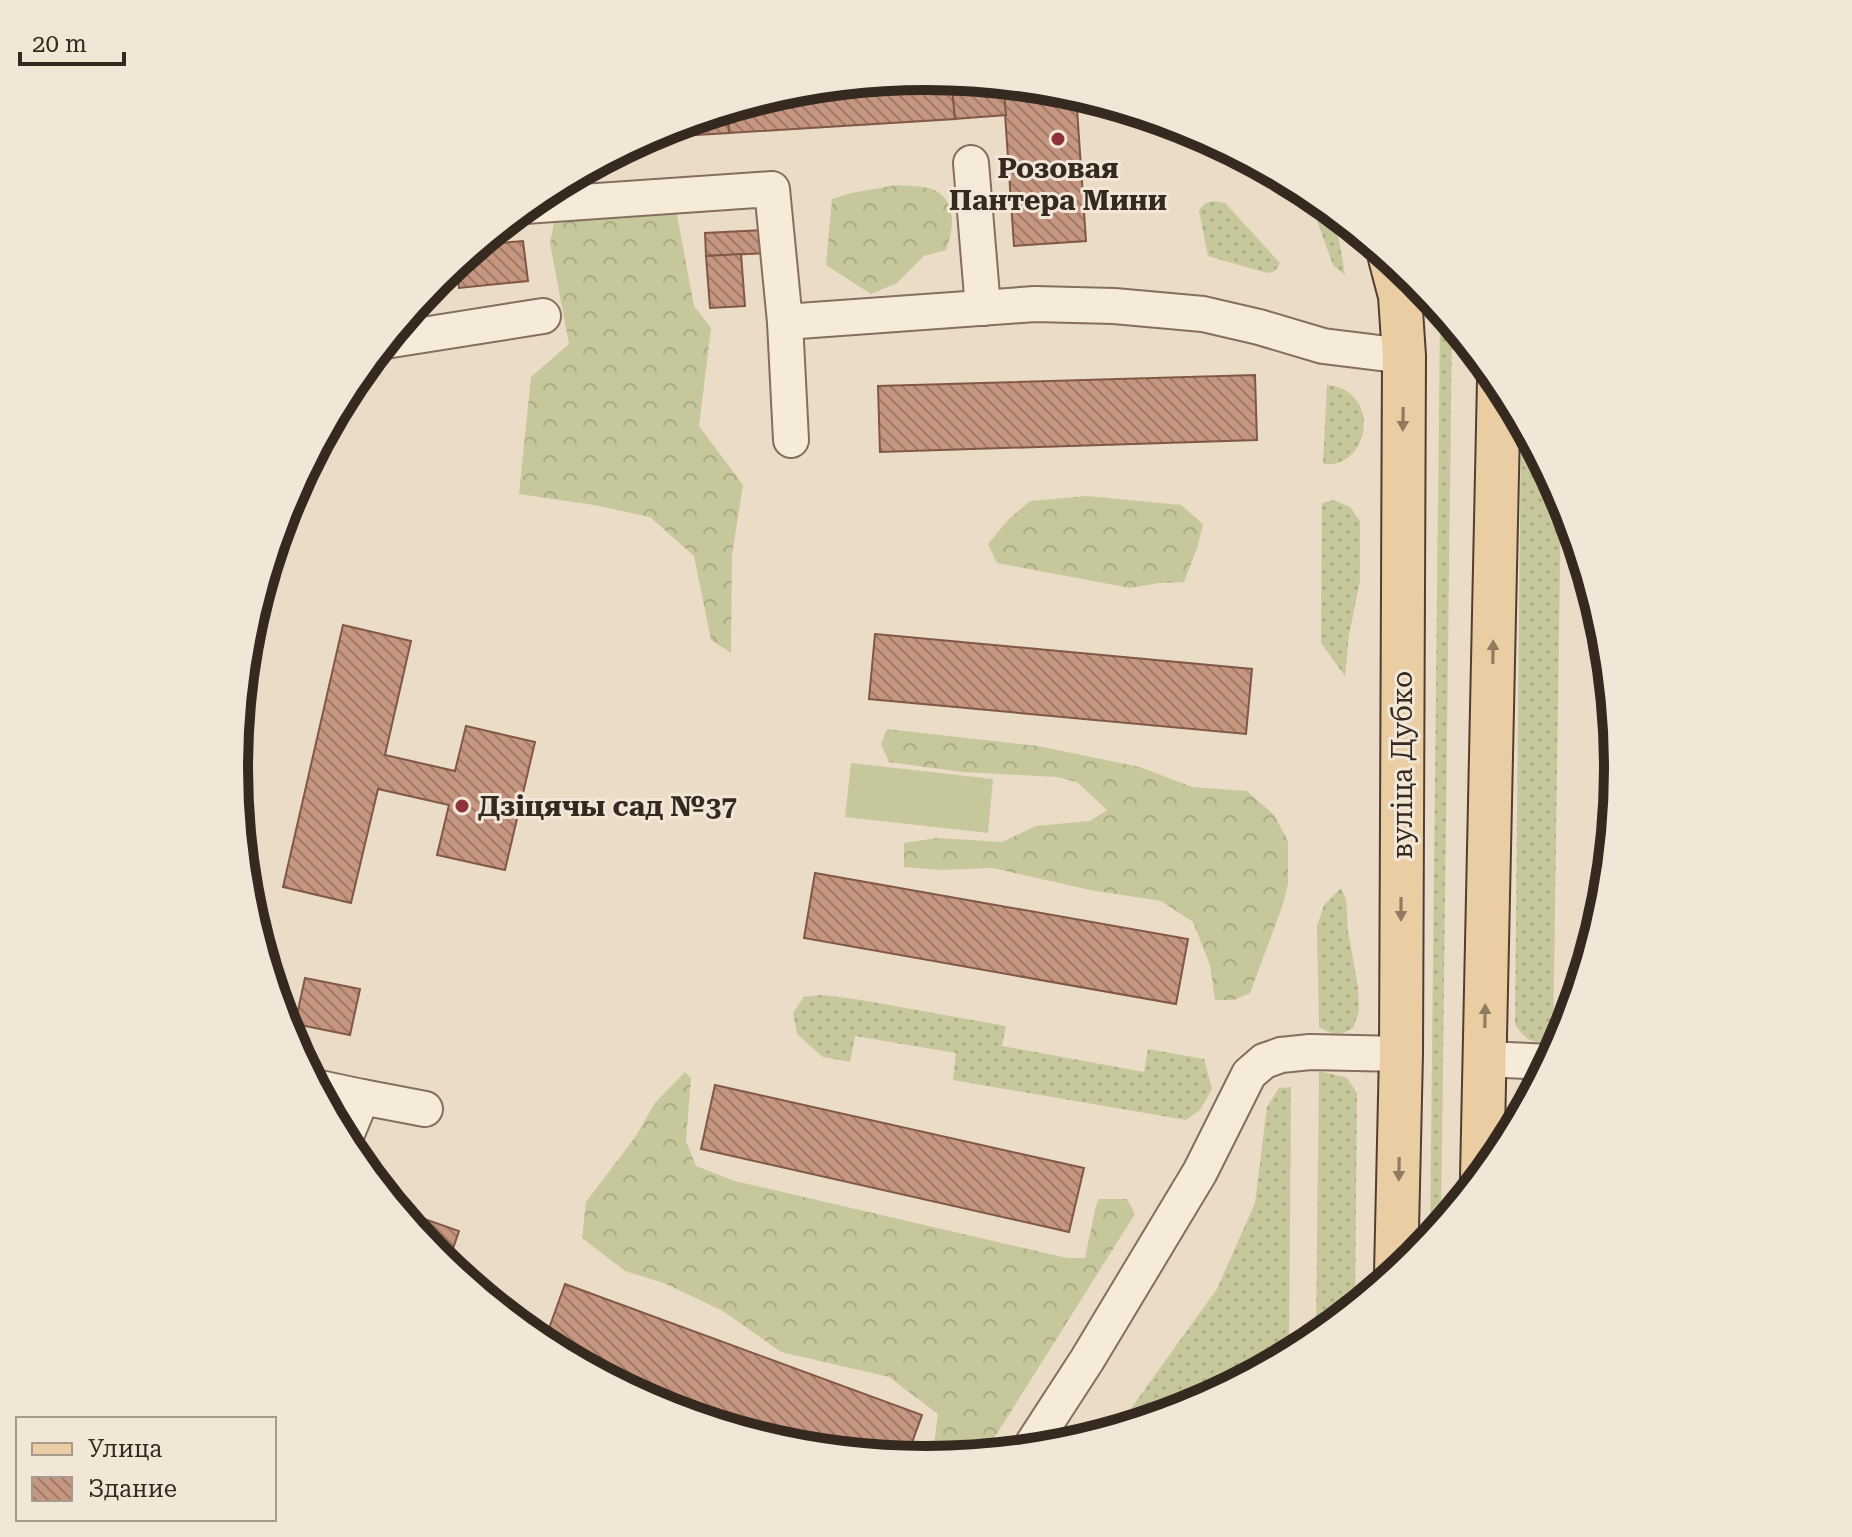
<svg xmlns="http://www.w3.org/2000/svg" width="1852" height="1537" font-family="'Roboto Serif',serif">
<defs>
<pattern id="grass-dots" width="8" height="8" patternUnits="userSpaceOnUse" patternTransform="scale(2)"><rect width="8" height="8" fill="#c6c79b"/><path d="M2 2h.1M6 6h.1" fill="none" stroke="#abab85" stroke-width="1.8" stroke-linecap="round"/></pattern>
<pattern id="forest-crowns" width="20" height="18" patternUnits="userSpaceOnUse" patternTransform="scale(2)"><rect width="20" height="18" fill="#c6c79b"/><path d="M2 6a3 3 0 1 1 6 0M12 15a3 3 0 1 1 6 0" fill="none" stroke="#abab85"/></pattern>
<pattern id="building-back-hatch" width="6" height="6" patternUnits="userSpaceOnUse" patternTransform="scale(2)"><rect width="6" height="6" fill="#c59680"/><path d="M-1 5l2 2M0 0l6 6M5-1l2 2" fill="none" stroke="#a17a68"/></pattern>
</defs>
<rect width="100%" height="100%" fill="#eadcc7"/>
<g fill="url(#grass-dots)">
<path d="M1280 176C1294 184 1319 194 1328 207 1337 220 1342 258 1345 275L1333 265 1315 215Z"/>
<polygon points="1213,201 1225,203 1280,263 1275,271 1267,273 1208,256 1199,211 1204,204"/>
<polygon points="1450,321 1452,323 1441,1227 1430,1240 1440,322"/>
<path d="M1327 385C1382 390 1371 469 1323 464Z"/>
<path d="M1521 419 1561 495 1553 1043C1533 1043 1526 1042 1515 1024Z"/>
<polygon points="1334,500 1350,507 1360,521 1360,581 1349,635 1345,676 1321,643 1322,503"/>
<path d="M1341 888 1346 899 1348 931 1358 987 1359 1011 1353 1028C1340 1036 1332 1035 1319 1027L1317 926 1324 905Z"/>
<polygon points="822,995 855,999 1006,1026 1002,1046 1144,1072 1148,1049 1204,1059 1212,1089 1200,1110 1186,1120 953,1080 956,1053 855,1036 850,1062 823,1057 797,1034 793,1013 804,997"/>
<polygon points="1319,1071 1347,1078 1357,1093 1355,1308 1316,1340"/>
<path d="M1527 1082H1540L1512 1133C1512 1115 1513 1094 1527 1082Z"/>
<polygon points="1291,1087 1289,1356 1191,1408 1114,1432 1217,1289 1255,1203 1267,1107 1279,1088"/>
</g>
<g fill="url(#forest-crowns)">
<path d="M897 185C907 186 929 186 936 191 958 204 953 231 946 250L924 256 897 283 871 294 826 265 832 199 851 193Z"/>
<polygon points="676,210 694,306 711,328 699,426 743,485 732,555 731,653 711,640 694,556 650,517 594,505 519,494 531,377 569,344 550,243 554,223"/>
<polygon points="1087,496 1181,505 1203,524 1197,548 1184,582 1159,583 1130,588 997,563 988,544 1008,520 1030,501"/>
<polygon points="887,729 1038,746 1140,767 1192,787 1247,791 1274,815 1288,841 1288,884 1282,907 1250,993 1234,1000 1215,1000 1210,965 1193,922 1161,901 1090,890 993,868 941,870 904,867 904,843 937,838 1002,842 1036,826 1090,821 1107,810 1077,782 1057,777 962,772 889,762 881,744"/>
<polygon points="685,1072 691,1078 686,1141 696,1166 735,1181 1067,1258 1085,1258 1096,1205 1099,1199 1127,1199 1135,1214 998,1432 978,1456 932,1460 938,1414 889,1377 781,1352 723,1311 664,1283 625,1271 582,1238 586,1202 636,1136 655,1103"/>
</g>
<polygon fill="#c6c79b" points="851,763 993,779 988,833 845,817"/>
<g fill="url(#building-back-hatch)" stroke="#815846" stroke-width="2">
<polygon points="926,76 952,79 955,119 729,133 727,109 791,89"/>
<polygon points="1003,84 1062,89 1076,94 1086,241 1014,246"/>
<polygon points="1003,84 1006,115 955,119 952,88"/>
<polygon points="727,109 729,133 644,138 661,129"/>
<polygon points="765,230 767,253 706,256 705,233"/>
<polygon points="523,241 528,281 459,288 457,262 477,245"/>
<polygon points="741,254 745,306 710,308 706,256"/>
<polygon points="1255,375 1257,440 880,452 878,386"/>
<polygon points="343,625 411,641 385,755 455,771 466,726 535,742 505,870 437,855 449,805 378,789 351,903 283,887"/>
<polygon points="875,634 1252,669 1246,734 869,699"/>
<polygon points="815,873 1188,939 1176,1004 804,938"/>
<polygon points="305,978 360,989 350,1035 295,1024"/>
<polygon points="715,1085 1084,1168 1069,1232 701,1149"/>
<polygon points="396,1209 459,1231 447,1266 436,1258"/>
<polygon points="565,1284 922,1415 906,1459 829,1451 548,1348 543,1345"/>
</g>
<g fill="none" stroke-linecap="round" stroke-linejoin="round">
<g stroke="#846f5e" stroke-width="38">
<g id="minor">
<polyline points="971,163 983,308"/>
<polyline points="525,206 772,189 785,322 1035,304 1114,306 1203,314 1259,327 1323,346 1404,356"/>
<polyline points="785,322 791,440"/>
<polyline points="385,341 543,316"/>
<polyline points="1484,1059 1551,1062"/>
<polyline points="315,1087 362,1097"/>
<polyline points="344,1141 362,1097 425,1109"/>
<polyline points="1028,1451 1087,1360 1200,1172 1249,1074 1264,1061 1281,1055 1310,1052 1401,1054"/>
</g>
</g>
<g stroke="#523e31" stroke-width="46">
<g id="major">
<polyline points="1390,258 1400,296 1404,356 1401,1054 1396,1274"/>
<polyline points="1482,1178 1499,380"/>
</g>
</g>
<use href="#minor" stroke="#f6ebd9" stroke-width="34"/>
<use href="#major" stroke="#eacda2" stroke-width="42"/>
</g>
<defs><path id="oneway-solid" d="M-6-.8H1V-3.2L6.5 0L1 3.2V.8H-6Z" transform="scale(2)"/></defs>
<g fill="#907b61">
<use href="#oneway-solid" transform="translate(1403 419) rotate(91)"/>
<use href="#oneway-solid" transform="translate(1493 652) rotate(-89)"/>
<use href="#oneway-solid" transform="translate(1401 909) rotate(90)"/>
<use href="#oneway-solid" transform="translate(1485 1016) rotate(-89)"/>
<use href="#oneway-solid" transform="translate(1399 1169) rotate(91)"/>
</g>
<g fill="#8e333c" stroke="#f2e7d6" stroke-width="3">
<circle cx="1058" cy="139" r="8"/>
<circle cx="462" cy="806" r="8"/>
</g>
<g text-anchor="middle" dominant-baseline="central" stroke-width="6" stroke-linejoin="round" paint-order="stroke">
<g font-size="28" font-weight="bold" fill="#362920" stroke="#f2e7d6">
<text x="1058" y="168">Розовая<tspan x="1058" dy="32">Пантера Мини</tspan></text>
<text x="478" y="806" text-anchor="start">Дзіцячы сад №37</text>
</g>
<g font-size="28" fill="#362920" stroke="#f2e7d6">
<text transform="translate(1402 765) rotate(-90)">вуліца Дубко</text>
</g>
</g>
<path d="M0 0H1852V1537H0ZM248 768a678 678 0 1 1 1356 0a678 678 0 1 1-1356 0Z" fill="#f2e7d6" fill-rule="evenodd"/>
<path fill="none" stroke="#362920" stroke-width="10" d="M248 768a678 678 0 1 1 1356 0a678 678 0 1 1-1356 0Z"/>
<rect x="16" y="1417" width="260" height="104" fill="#f2e7d6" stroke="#a79b8d" stroke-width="2"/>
<rect x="32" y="1443" width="40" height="12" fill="#eacda2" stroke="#a79b8d" stroke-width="2"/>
<text x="88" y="1457" font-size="24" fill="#362920">Улица</text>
<rect x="32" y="1477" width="40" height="24" fill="url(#building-back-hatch)" stroke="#a79b8d" stroke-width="2"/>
<text x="88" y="1497" font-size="24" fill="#362920">Здание</text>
<path d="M20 52v12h104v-12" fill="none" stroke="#362920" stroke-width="4"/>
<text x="32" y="52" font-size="24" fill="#362920" stroke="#f2e7d6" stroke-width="6" paint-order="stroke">20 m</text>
</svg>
